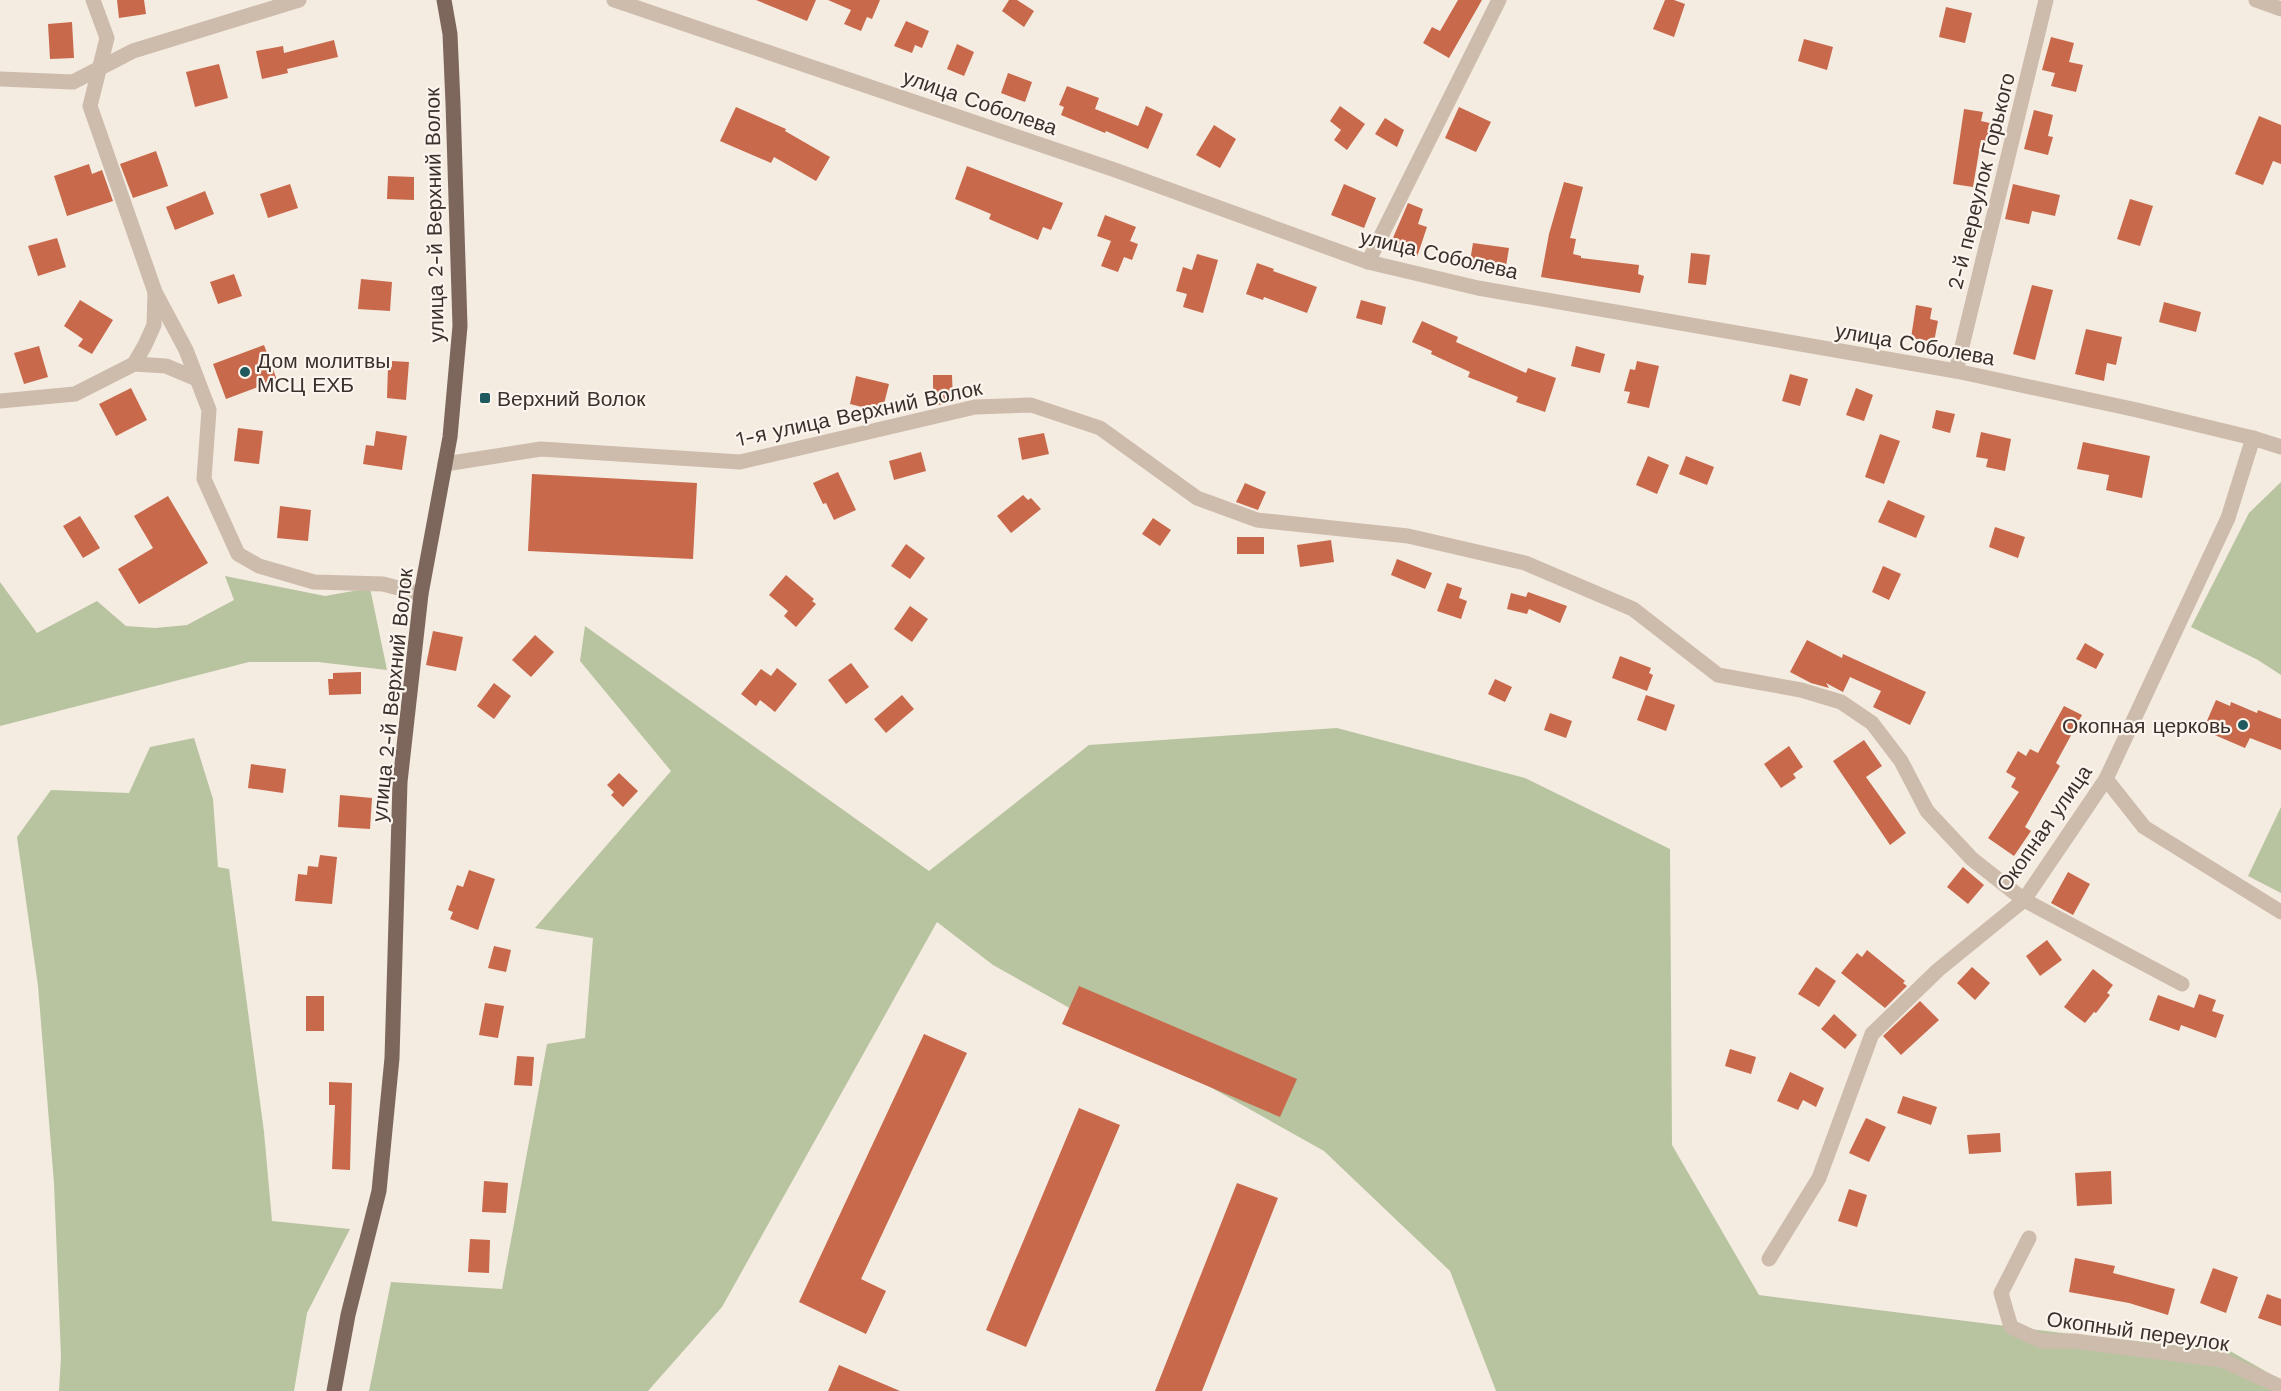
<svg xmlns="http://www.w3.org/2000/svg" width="2281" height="1391" font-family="'Work Sans',sans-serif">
<rect width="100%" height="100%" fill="#f4ebe1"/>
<g fill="#b8c4a0">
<polygon points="2281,482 2281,675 2258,660 2191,627 2249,513"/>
<polygon points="225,576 325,596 370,588 387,670 318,662 249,662 0,726 0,582 37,633 97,601 126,626 155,628 187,625 234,600"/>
<polygon points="585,626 929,871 1089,745 1337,728 1525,778 1670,849 1672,1145 1759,1295 2079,1335 2230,1351 2281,1380 2281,1391 1496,1391 1450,1271 1324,1151 993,965 937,922 722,1307 648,1391 369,1391 391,1282 502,1289 547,1044 585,1038 593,938 535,928 671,771 580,661"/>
<polygon points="194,738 213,799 218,867 229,869 264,1132 272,1221 350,1229 307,1313 294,1391 59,1391 61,1357 54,1183 38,986 17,837 51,790 129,793 150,747"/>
<polygon points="2281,807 2281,893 2248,876"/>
</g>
<g fill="#c8694b">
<polygon points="117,0 144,0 146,14 119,18"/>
<polygon points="756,0 816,0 807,21"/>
<polygon points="828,0 880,0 872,19 867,17 861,31 844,24 851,10"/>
<polygon points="1009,0 1017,0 1034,11 1024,27 1002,11"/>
<polygon points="1458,0 1482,0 1449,58 1423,43 1432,27 1440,31"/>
<polygon points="1665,0 1674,0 1685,4 1674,37 1653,29"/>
<polygon points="1946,7 1972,13 1965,43 1939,37"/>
<polygon points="906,21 929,31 922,48 915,45 912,53 894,46"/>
<polygon points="72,22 74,58 50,59 48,24"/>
<polygon points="2051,37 2074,43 2069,62 2083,65 2076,92 2051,86 2055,73 2042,70"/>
<polygon points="1804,39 1833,47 1827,70 1798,61"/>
<polygon points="334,40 338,57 287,69 288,73 262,79 256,51 283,46 284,53"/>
<polygon points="957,44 974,52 964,76 947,69"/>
<polygon points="219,64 228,98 195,107 186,72"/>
<polygon points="1008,73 1032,82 1025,102 1001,93"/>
<polygon points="1067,86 1099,98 1095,109 1138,126 1146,106 1163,114 1148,149 1106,131 1105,133 1061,115 1064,107 1059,105"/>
<polygon points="1340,106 1365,124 1347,150 1334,140 1341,130 1330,121"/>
<polygon points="736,107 786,129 785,131 830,157 816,181 774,157 771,163 720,141"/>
<polygon points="1459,107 1491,122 1476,152 1445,138"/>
<polygon points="1964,109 1983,112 1981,121 1994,124 1991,142 1981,140 1973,187 1953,184"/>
<polygon points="2034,110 2053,115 2048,136 2053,137 2048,155 2024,149"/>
<polygon points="2259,116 2281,125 2281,164 2273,161 2263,185 2235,174"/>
<polygon points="1385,118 1404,130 1397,147 1375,134"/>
<polygon points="1214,125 1236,139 1220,168 1196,155"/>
<polygon points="156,151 168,186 133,198 120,164"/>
<polygon points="89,164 92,174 102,170 113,201 67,216 54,176"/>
<polygon points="967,166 1063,203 1051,230 1043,227 1038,240 989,219 991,214 955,199"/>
<polygon points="388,176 414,177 414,200 387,199"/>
<polygon points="1564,182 1583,187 1570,238 1576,239 1573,254 1581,256 1581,258 1639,265 1638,274 1644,276 1640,293 1541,277 1549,234"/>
<polygon points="290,184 298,208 268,218 260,194"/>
<polygon points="1344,184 1376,198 1364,228 1331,215"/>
<polygon points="2013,184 2060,195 2055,216 2032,211 2029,224 2005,219"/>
<polygon points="205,191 214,214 175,230 166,207"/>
<polygon points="2130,199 2153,206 2140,246 2117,239"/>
<polygon points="1408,203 1423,209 1418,224 1427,227 1417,257 1389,247"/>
<polygon points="1105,215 1136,227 1130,241 1138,244 1132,260 1124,257 1118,272 1101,266 1111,241 1097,236"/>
<polygon points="57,238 66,267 38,276 28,246"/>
<polygon points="1473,243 1509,248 1506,266 1470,261"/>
<polygon points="1691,253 1710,255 1706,285 1688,283"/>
<polygon points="1197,254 1218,260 1203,313 1183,307 1187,294 1176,291 1183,267 1192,270"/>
<polygon points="1257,263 1274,269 1273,271 1317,287 1307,313 1264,297 1263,300 1246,294"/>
<polygon points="234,274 242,296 218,304 210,282"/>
<polygon points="361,279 392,282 390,311 358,309"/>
<polygon points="2032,285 2053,290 2035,360 2013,354"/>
<polygon points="80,300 113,320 92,354 78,346 83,339 64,326"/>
<polygon points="1361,300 1386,307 1382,325 1356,318"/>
<polygon points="2164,302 2201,312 2196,332 2159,322"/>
<polygon points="1916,305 1932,308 1930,319 1938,321 1934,342 1911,338"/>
<polygon points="1422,321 1458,337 1456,342 1526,373 1528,368 1556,378 1545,412 1516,402 1518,397 1468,377 1470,372 1431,354 1432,351 1412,342"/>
<polygon points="2086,329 2122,337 2116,365 2107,363 2104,381 2075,374"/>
<polygon points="264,345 277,380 226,399 213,364"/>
<polygon points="39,346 48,377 24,384 14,353"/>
<polygon points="1576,346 1605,354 1600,373 1571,366"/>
<polygon points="392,361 409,362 406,400 387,398 388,366 392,367"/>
<polygon points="1637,361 1659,366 1649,408 1627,403 1630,392 1624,391 1630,369 1635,370"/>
<polygon points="1790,374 1808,379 1800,406 1782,401"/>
<polygon points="933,375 952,375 953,402 933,406"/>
<polygon points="856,376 889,384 882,412 850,404"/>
<polygon points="131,388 147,420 116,436 99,404"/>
<polygon points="1856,388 1873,395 1864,421 1846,415"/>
<polygon points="1936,410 1955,414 1950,433 1932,428"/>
<polygon points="238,428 263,431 259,464 234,461"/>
<polygon points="376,431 407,436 402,470 363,464 366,445 374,446"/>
<polygon points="1981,432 2011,439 2005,471 1986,467 1988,459 1976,457"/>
<polygon points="1044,433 1049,454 1022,460 1018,438"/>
<polygon points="1880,434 1900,441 1884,484 1865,477"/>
<polygon points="2083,442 2150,456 2142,498 2106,490 2109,475 2077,469"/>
<polygon points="921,452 926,471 894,480 889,461"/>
<polygon points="1648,456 1669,465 1657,494 1636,485"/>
<polygon points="1686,456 1714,467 1707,485 1679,474"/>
<polygon points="838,472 856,510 834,520 826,503 823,504 813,483"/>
<polygon points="532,474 697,483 693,559 528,551"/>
<polygon points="1245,483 1266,492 1258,510 1236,502"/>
<polygon points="1023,495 1028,500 1031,498 1041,509 1011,533 997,516"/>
<polygon points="168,496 208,563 139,604 118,569 153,548 134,516"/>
<polygon points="1888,500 1925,516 1916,538 1878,522"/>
<polygon points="280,506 311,510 308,541 277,538"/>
<polygon points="80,516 100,548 83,558 63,526"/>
<polygon points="1153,518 1171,530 1160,546 1142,534"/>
<polygon points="1995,527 2025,537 2018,558 1989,547"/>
<rect x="1237" y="537" width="27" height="17"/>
<polygon points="1331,540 1334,562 1300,567 1297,545"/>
<polygon points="906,544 925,558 910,579 891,566"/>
<polygon points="1397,559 1432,573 1425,589 1391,575"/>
<polygon points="1883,566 1901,574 1889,600 1872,592"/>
<polygon points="786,575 814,599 812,601 816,604 796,627 784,616 788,611 769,595"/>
<polygon points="1447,583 1462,588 1459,598 1467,601 1461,619 1437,611"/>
<polygon points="1528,592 1567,606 1560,623 1529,609 1527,614 1507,609 1511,593 1526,597"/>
<polygon points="910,606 928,619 912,642 894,629"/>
<polygon points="433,631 463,637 456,671 426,665"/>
<polygon points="535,635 554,652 531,677 512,660"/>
<polygon points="1807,640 1842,658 1843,654 1926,692 1910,725 1873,707 1881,691 1850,677 1843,692 1826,683 1829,688 1811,683 1790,672"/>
<polygon points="2085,643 2104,654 2096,669 2076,659"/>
<polygon points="1620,656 1651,668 1649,673 1653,675 1647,691 1612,678"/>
<polygon points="851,663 869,687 846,704 828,680"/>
<polygon points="777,668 797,684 775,712 760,700 756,706 741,694 761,669 771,676"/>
<polygon points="361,672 361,694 329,695 328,679 333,679 333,673"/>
<polygon points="1495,679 1512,687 1505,702 1488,694"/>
<polygon points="494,683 511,696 494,719 477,706"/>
<polygon points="902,695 914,709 886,733 874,719"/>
<polygon points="1646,695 1675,705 1666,731 1637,720"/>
<polygon points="2216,700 2230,706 2231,702 2257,713 2258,710 2281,719 2281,750 2250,738 2245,748 2203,730"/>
<polygon points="2064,706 2082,715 2056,763 2060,766 2025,827 2031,831 2014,856 1988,838 2019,792 2011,787 2016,778 2006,772 2018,751 2026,756 2030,749 2038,753"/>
<polygon points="1550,713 1572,721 1566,738 1544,730"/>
<polygon points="1864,740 1882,766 1866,777 1906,833 1890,845 1833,761"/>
<polygon points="1789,746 1803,767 1793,774 1796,778 1781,788 1764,764"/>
<polygon points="251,764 286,769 283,793 248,788"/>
<polygon points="619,773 638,791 623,807 611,795 614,792 607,785"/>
<polygon points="340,795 372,798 370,829 338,827"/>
<polygon points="320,855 337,857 332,904 295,901 298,874 307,875 308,866 318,867"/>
<polygon points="1963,867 1984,885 1968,904 1947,887"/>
<polygon points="469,870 495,879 478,930 450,919 453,912 448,910 457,885 463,887"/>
<polygon points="2068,872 2090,884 2073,915 2051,903"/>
<polygon points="2047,940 2062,960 2040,976 2026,956"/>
<polygon points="494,946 511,950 506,972 488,968"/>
<polygon points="1867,950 1905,981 1903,983 1907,986 1885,1008 1841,973 1857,953 1862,957"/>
<polygon points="1816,967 1836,981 1819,1007 1798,994"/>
<polygon points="1972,967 1990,983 1975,1000 1957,983"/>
<polygon points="2093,969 2113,985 2107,993 2110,995 2096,1013 2094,1012 2085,1023 2064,1007"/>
<polygon points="1079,986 1297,1079 1280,1117 1062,1024"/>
<polygon points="2199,994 2216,1000 2212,1011 2224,1015 2216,1038 2181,1025 2179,1031 2149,1020 2158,995 2194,1008"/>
<rect x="306" y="996" width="18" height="35"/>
<polygon points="1920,1001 1939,1020 1901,1055 1883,1036"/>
<polygon points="485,1003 504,1006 498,1038 479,1035"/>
<polygon points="1834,1014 1857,1035 1845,1049 1821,1029"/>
<polygon points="924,1034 967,1053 861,1279 886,1291 866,1334 799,1302"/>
<polygon points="1730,1049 1756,1057 1751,1074 1725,1066"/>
<polygon points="517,1056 534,1057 532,1086 514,1085"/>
<polygon points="1790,1072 1824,1088 1816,1107 1803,1100 1798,1110 1777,1101"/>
<polygon points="329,1082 352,1083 350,1170 332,1169 335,1105 329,1105"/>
<polygon points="1903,1096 1937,1107 1931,1125 1897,1113"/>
<polygon points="1079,1108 1120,1125 1026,1347 986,1330"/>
<polygon points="1866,1118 1886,1127 1869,1162 1849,1153"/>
<polygon points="2000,1133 2001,1152 1969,1154 1967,1135"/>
<polygon points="2111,1171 2112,1204 2077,1206 2075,1173"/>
<polygon points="484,1181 508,1183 506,1213 482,1212"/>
<polygon points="1237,1183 1278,1198 1202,1391 1155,1391"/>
<polygon points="1849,1189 1867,1195 1857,1227 1838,1221"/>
<polygon points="470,1239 490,1240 489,1273 468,1272"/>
<polygon points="2075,1258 2115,1266 2113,1273 2175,1289 2168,1315 2129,1303 2069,1292"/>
<polygon points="2213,1268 2238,1277 2226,1313 2200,1303"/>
<polygon points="2267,1294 2281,1299 2281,1326 2258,1318"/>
<polygon points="839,1365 900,1391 828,1391"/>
</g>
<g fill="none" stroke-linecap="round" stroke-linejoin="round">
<g stroke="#cdbbac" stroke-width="15">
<polyline points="93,0 107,38 90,106 155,292 186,350 209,410 204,479 238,554 259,566 314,582 383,584 421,594"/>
<polyline points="614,0 1115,170 1368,262 1478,288 1956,371 2137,410 2253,438 2281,447"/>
<polyline points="2256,0 2281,9"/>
<polyline points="0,79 73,82 133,51 299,0"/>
<polyline points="1368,262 1499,0"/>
<polyline points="134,364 145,345 154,325 155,292"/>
<polyline points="1956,371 2046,0"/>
<polyline points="0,401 75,394 134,364 166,366 197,379"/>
<polyline points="445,464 541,449 740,462 975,407 1031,405 1100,428 1197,498 1257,520 1408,536 1525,563 1633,609 1718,675 1801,690 1841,702 1872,723 1901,761 1927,811 1972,859 2024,900 2182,984"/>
<polyline points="2106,779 2144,827 2281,912"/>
<polyline points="2029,1238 2001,1293 2011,1327 2041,1341 2074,1341 2222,1360 2281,1387"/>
<polyline points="1769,1259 1819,1178 1872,1034 1938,970 2024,900 2106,779 2228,518 2253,438"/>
</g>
<polyline stroke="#7d675c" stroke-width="15" points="334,1391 348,1315 379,1191 392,1058 400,782 421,594 450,437 460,326 453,103 450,34 444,0"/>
</g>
<g fill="#1f5a5e" stroke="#fbf5ee" stroke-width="2">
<circle cx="245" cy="372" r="6"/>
<rect x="479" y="392" width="12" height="12" rx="3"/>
<circle cx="2243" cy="725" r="6"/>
</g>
<g text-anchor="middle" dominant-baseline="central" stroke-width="4.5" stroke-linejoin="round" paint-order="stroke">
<g font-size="21" fill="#3b302b" stroke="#fbf5ee">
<text transform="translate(980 102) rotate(19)">улица Соболева</text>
<text transform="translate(1981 181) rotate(-76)">2-й переулок Горького</text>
<text transform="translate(434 215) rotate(-91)">улица 2-й Верхний Волок</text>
<text transform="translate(1439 254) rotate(13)">улица Соболева</text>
<text transform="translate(1915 344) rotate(10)">улица Соболева</text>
<text transform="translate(859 413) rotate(-12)">1-я улица Верхний Волок</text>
<text transform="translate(392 695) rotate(-84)">улица 2-й Верхний Волок</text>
<text transform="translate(2044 828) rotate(-55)">Окопная улица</text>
<text transform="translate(2138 1331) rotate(8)">Окопный переулок</text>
</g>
<g font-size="21" fill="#3b302b" stroke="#fbf5ee" text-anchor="start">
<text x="257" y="360">Дом молитвы<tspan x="257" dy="24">МСЦ ЕХБ</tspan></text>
<text x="497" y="398">Верхний Волок</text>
<text x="2231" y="725" text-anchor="end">Окопная церковь</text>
</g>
</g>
</svg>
